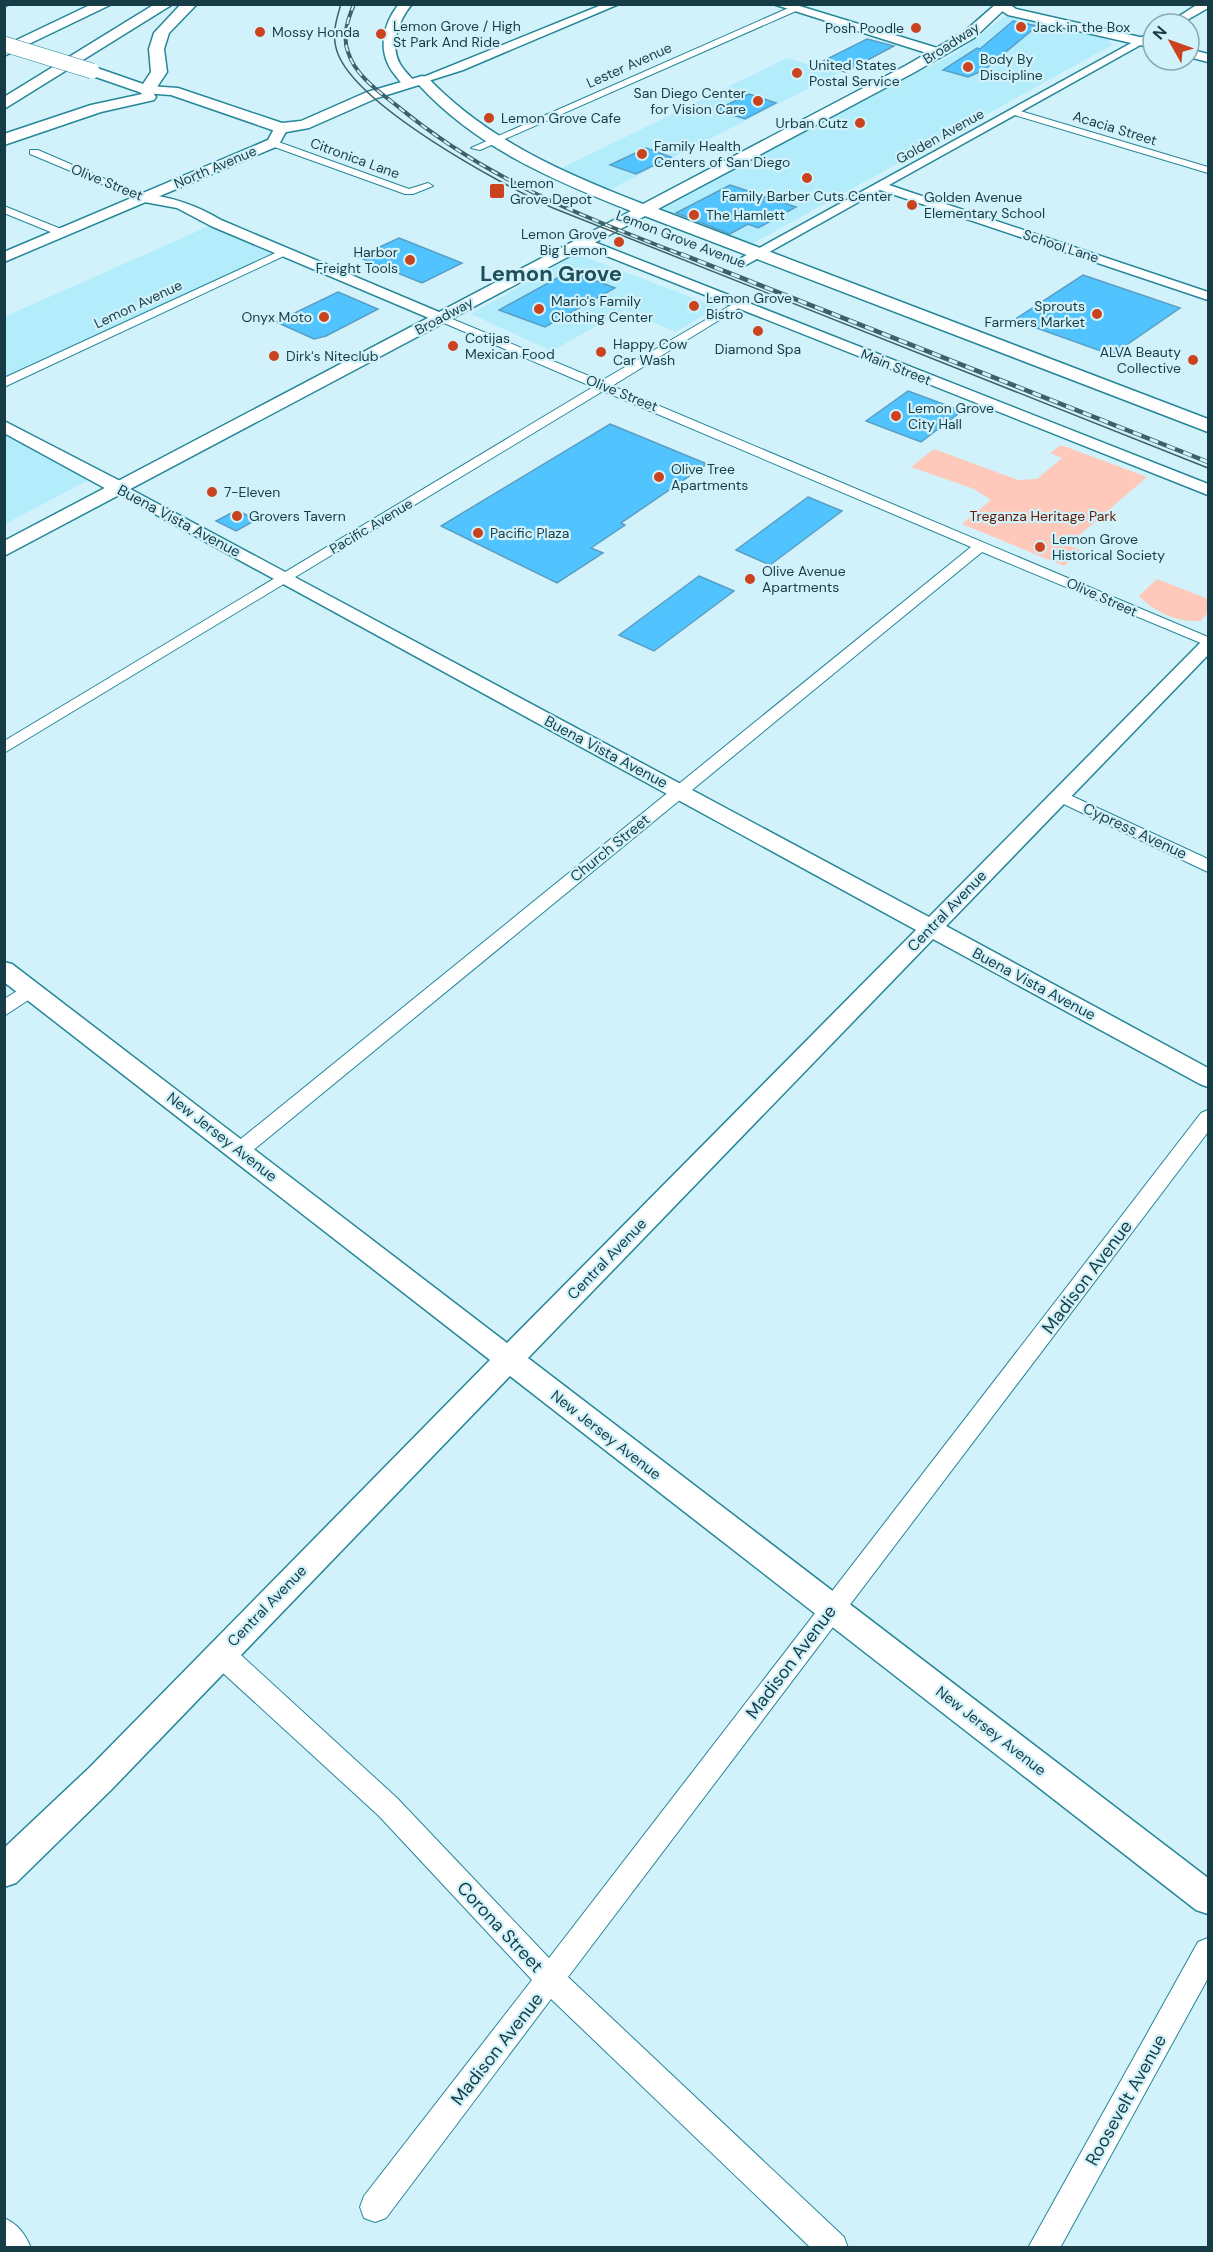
<svg xmlns="http://www.w3.org/2000/svg" width="1213" height="2252" font-family="'DM Sans',sans-serif">
<rect width="100%" height="100%" fill="#d1f2fa"/>
<g fill="#b3ecfa">
<polygon points="1017,16 1109,40 1112,45 750,245 662,209 666,204 956,53 1004,17"/>
<polygon points="787,58 839,73 609,190 560,169"/>
<polygon points="216,223 284,252 5,381 4,317"/>
<polygon points="577,254 717,307 676,332 625,310 552,351 471,314"/>
<polygon points="5,428 94,477 5,524"/>
</g>
<g fill="#fec9bb">
<polygon points="1061,445 1147,477 1068,545 1082,551 1064,566 962,524 991,500 974,489 911,467 934,449 1018,480 1037,479 1062,458 1050,453"/>
<path d="M1157 579 1208 599V613L1200 621C1176 622 1156 613 1139 596Z"/>
</g>
<g fill="#51c3fe" stroke="#599fc5" stroke-width="1.5">
<polygon points="1013,21 1037,26 984,70 968,77 943,70 977,48 980,49"/>
<polygon points="867,39 894,46 845,72 817,64"/>
<polygon points="749,94 776,103 745,119 716,110"/>
<polygon points="646,148 671,157 636,174 610,165"/>
<polygon points="730,185 796,207 758,228 748,224 730,234 676,213"/>
<polygon points="399,238 462,263 422,283 358,257"/>
<polygon points="570,271 615,288 545,327 499,310"/>
<polygon points="1083,275 1180,308 1112,355 1014,320"/>
<polygon points="338,292 378,309 326,336 314,339 276,322"/>
<polygon points="908,391 962,411 921,442 866,421"/>
<polygon points="610,424 707,464 621,523 625,525 591,548 603,553 557,583 441,526"/>
<polygon points="808,497 842,511 770,565 736,550"/>
<polygon points="237,510 256,520 236,531 216,521"/>
<polygon points="699,576 734,591 654,651 619,635"/>
</g>
<g fill="none" stroke-linecap="round" stroke-linejoin="round">
<g stroke="#248699" stroke-width="2">
<g id="minor">
<polygon points="4,4 11,4 4,7"/>
<polygon points="793,6 797,9 796,11 480,150 471,148"/>
<polygon points="1011,110 1017,110 1208,167 1208,173 1011,114"/>
<polygon points="273,140 409,189 428,183 433,186 413,194 405,194 269,145 268,143"/>
<polygon points="30,150 38,150 149,198 140,200 30,154"/>
<polygon points="4,206 66,231 67,233 66,235 58,235 4,213"/>
<polygon points="284,249 290,252 288,254 4,387 4,378"/>
<polygon points="738,301 742,302 742,306 612,386 1208,637 1208,646 982,552 246,1156 239,1159 232,1156 229,1151 232,1146 971,547 603,391 4,753 4,741 593,387 437,320 437,316 445,316 601,381"/>
<polygon points="1061,791 1208,859 1208,872 1055,800 1053,796 1055,792"/>
<polygon points="30,983 36,985 39,990 36,995 4,1016 4,999"/>
<polygon points="1208,1110 1208,1132 568,1977 844,2237 848,2248 811,2248 551,1999 386,2218 375,2222 364,2218 360,2207 364,2196 532,1980 379,1816 212,1663 209,1654 212,1645 221,1642 230,1645 397,1798 549,1958 1201,1113"/>
<polygon points="1208,1938 1208,1978 1060,2248 1028,2248 1198,1942"/>
<path d="M4 2218C18 2224 25 2234 31 2248H4Z"/>
</g>
</g>
<g stroke="#248699" stroke-width="3">
<g id="tertiary">
<polygon points="604,4 619,4 463,70 422,83 416,80"/>
<polygon points="1198,4 1208,4 1208,8 1180,24 1167,24"/>
<polygon points="1153,31 1153,38 889,185 1208,292 1208,300 880,190 746,265 741,266 734,262"/>
<path d="M144 194C172 197 196 205 221 220L446 315 448 318 441 322 436 321 211 226 177 208 139 201 138 198 139 195Z"/>
<polygon points="584,238 1208,484 1208,495 579,245 577,242 579,239"/>
<polygon points="119,483 929,917 1202,641 1208,640 1208,655 946,926 1208,1068 1208,1087 1200,1084 933,939 528,1358 1208,1878 1208,1914 1196,1910 510,1376 111,1790 16,1883 4,1887 4,1848 89,1768 490,1360 4,982 4,962 12,964 507,1343 916,930 113,491 111,488 113,485"/>
</g>
</g>
<g stroke="#248699" stroke-width="3">
<g id="secondary">
<path d="M399 4H412C399 20 389 44 400 64 404 71 411 77 416 83L409 87C402 85 399 80 395 75 377 53 382 25 399 4Z"/>
<polygon points="773,4 793,4 944,50 946,53 940,57 936,56"/>
<polygon points="998,4 1009,4 1016,9 1153,40 1153,48 1008,15 999,9"/>
<polygon points="1189,49 1208,54 1208,62 1189,57"/>
<polygon points="281,124 288,128 278,146 4,262 4,252 268,140 276,125"/>
<polygon points="4,421 126,484 128,488 126,492 112,492 4,433"/>
</g>
</g>
<g stroke="#248699" stroke-width="3">
<path id="primary" d="M996 4H1010L974 38 915 72 658 209 1208 419V432L645 216 4 556V541L631 211C553 180 477 148 419 85L377 98 309 128 281 133 171 95 142 93 87 74 85 71 87 68H97L149 86 178 88 282 123 301 121 367 92 422 76 427 77C487 140 563 173 643 204L905 66 964 32Z"/>
</g>
<g stroke="#248699" stroke-width="3">
<g id="motorway">
<polygon points="92,4 112,4 4,56 4,46"/>
<polygon points="155,4 173,4 4,109 4,97"/>
<polygon points="181,4 197,4 169,33 164,49 167,72 153,93 156,97 154,100 101,112 4,145 4,134 91,105 142,94 139,90 151,72 149,49 154,33"/>
</g>
</g>
<use href="#minor" fill="#fff" fill-rule="evenodd"/>
<use href="#tertiary" fill="#fff" fill-rule="evenodd"/>
<use href="#secondary" fill="#fff" fill-rule="evenodd"/>
<use href="#primary" fill="#fff" fill-rule="evenodd"/>
<use href="#motorway" fill="#fff" fill-rule="evenodd"/>
<path stroke="#3c6169" stroke-width="1.5" d="M341 4C336 20 331 37 338 54 359 107 500 184 553 208L1208 468"/>
<g stroke="#3c6169" stroke-width="4">
<path id="rail-far1" d="M354 4C348 19 342 36 348 52 355 75 378 91 396 105 487 180 577 214 685 256"/>
</g>
<g stroke="#3c6169" stroke-width="4.5">
<polyline id="rail" points="681,254 1208,462"/>
</g>
<use href="#rail-far1" stroke="#d1f2fa" stroke-width="2" stroke-dasharray="7" stroke-linecap="butt"/>
<use href="#rail" stroke="#d1f2fa" stroke-width="3" stroke-dasharray="9" stroke-linecap="butt"/>
<g stroke="#248699" stroke-width="16" stroke-linecap="butt">
<polyline id="primary-bridge" points="4,44 92,71"/>
</g>
<use href="#primary-bridge" stroke="#fff" stroke-width="15"/>
</g>
<g fill="#cb421f" stroke="#d1f2fa" stroke-width="2">
<circle cx="1021" cy="27" r="6"/>
<circle cx="916" cy="28" r="6"/>
<circle cx="260" cy="32" r="6"/>
<circle cx="381" cy="34" r="6"/>
<circle cx="968" cy="67" r="6"/>
<circle cx="797" cy="73" r="6"/>
<circle cx="758" cy="101" r="6"/>
<circle cx="489" cy="118" r="6"/>
<circle cx="860" cy="123" r="6"/>
<circle cx="642" cy="154" r="6"/>
<circle cx="807" cy="178" r="6"/>
<rect x="489" y="183" width="16" height="16" rx="3"/>
<circle cx="912" cy="205" r="6"/>
<circle cx="694" cy="215" r="6"/>
<circle cx="619" cy="242" r="6"/>
<circle cx="410" cy="260" r="6"/>
<circle cx="694" cy="306" r="6"/>
<circle cx="539" cy="309" r="6"/>
<circle cx="1097" cy="314" r="6"/>
<circle cx="324" cy="317" r="6"/>
<circle cx="758" cy="331" r="6"/>
<circle cx="453" cy="346" r="6"/>
<circle cx="601" cy="352" r="6"/>
<circle cx="274" cy="356" r="6"/>
<circle cx="1193" cy="360" r="6"/>
<circle cx="896" cy="416" r="6"/>
<circle cx="659" cy="477" r="6"/>
<circle cx="212" cy="492" r="6"/>
<circle cx="237" cy="516" r="6"/>
<circle cx="478" cy="533" r="6"/>
<circle cx="1040" cy="547" r="6"/>
<circle cx="750" cy="579" r="6"/>
</g>
<g text-anchor="middle" dominant-baseline="central" stroke-width="4.5" stroke-linejoin="round" paint-order="stroke">
<g font-size="14" fill="#163c45" stroke="#d1f2fa" text-anchor="start">
<text x="393" y="26">Lemon Grove / High<tspan x="393" dy="16">St Park And Ride</tspan></text>
<text x="1033" y="27">Jack in the Box</text>
<text x="904" y="28" text-anchor="end">Posh Poodle</text>
<text x="272" y="32">Mossy Honda</text>
<text x="980" y="59">Body By<tspan x="980" dy="16">Discipline</tspan></text>
<text x="809" y="65">United States<tspan x="809" dy="16">Postal Service</tspan></text>
<text x="746" y="93" text-anchor="end">San Diego Center<tspan x="746" dy="16">for Vision Care</tspan></text>
<text x="501" y="118">Lemon Grove Cafe</text>
<text x="848" y="123" text-anchor="end">Urban Cutz</text>
<text x="654" y="146">Family Health<tspan x="654" dy="16">Centers of San Diego</tspan></text>
<text x="510" y="183">Lemon<tspan x="510" dy="16">Grove Depot</tspan></text>
<text x="807" y="196" text-anchor="middle">Family Barber Cuts Center</text>
<text x="924" y="197">Golden Avenue<tspan x="924" dy="16">Elementary School</tspan></text>
<text x="706" y="215">The Hamlett</text>
<text x="607" y="234" text-anchor="end">Lemon Grove<tspan x="607" dy="16">Big Lemon</tspan></text>
<text x="398" y="252" text-anchor="end">Harbor<tspan x="398" dy="16">Freight Tools</tspan></text>
<text x="706" y="298">Lemon Grove<tspan x="706" dy="16">Bistro</tspan></text>
<text x="551" y="301">Mario's Family<tspan x="551" dy="16">Clothing Center</tspan></text>
<text x="1085" y="306" text-anchor="end">Sprouts<tspan x="1085" dy="16">Farmers Market</tspan></text>
<text x="312" y="317" text-anchor="end">Onyx Moto</text>
<text x="465" y="338">Cotijas<tspan x="465" dy="16">Mexican Food</tspan></text>
<text x="613" y="344">Happy Cow<tspan x="613" dy="16">Car Wash</tspan></text>
<text x="758" y="349" text-anchor="middle">Diamond Spa</text>
<text x="1181" y="352" text-anchor="end">ALVA Beauty<tspan x="1181" dy="16">Collective</tspan></text>
<text x="286" y="356">Dirk's Niteclub</text>
<text x="908" y="408">Lemon Grove<tspan x="908" dy="16">City Hall</tspan></text>
<text x="671" y="469">Olive Tree<tspan x="671" dy="16">Apartments</tspan></text>
<text x="224" y="492">7-Eleven</text>
<text x="249" y="516">Grovers Tavern</text>
<text x="490" y="533">Pacific Plaza</text>
<text x="1052" y="539">Lemon Grove<tspan x="1052" dy="16">Historical Society</tspan></text>
<text x="762" y="571">Olive Avenue<tspan x="762" dy="16">Apartments</tspan></text>
</g>
<g font-size="14" fill="#163c45" stroke="#d1f2fa">
<text transform="translate(951 43) rotate(-33)">Broadway</text>
<text transform="translate(629 65) rotate(-24)">Lester Avenue</text>
<text transform="translate(1115 128) rotate(17)">Acacia Street</text>
<text transform="translate(940 136) rotate(-29)">Golden Avenue</text>
<text transform="translate(355 158) rotate(20)">Citronica Lane</text>
<text transform="translate(215 167) rotate(-23)">North Avenue</text>
<text transform="translate(107 182) rotate(22)">Olive Street</text>
<text transform="translate(681 239) rotate(21)">Lemon Grove Avenue</text>
<text transform="translate(1061 246) rotate(18)">School Lane</text>
<text transform="translate(138 304) rotate(-25)">Lemon Avenue</text>
<text transform="translate(444 316) rotate(-28)">Broadway</text>
<text transform="translate(896 367) rotate(22)">Main Street</text>
<text transform="translate(622 393) rotate(22)">Olive Street</text>
<text transform="translate(371 526) rotate(-31)">Pacific Avenue</text>
<text transform="translate(1102 597) rotate(24)">Olive Street</text>
</g>
<g font-size="14" fill="#691803" stroke="#d1f2fa">
<text x="1043" y="516">Treganza Heritage Park</text>
</g>
<g font-size="15" fill="#163c45" stroke="#d1f2fa">
<text transform="translate(179 521) rotate(28)">Buena Vista Avenue</text>
<text transform="translate(606 752) rotate(28)">Buena Vista Avenue</text>
<text transform="translate(1135 831) rotate(25)">Cypress Avenue</text>
<text transform="translate(610 848) rotate(-39)">Church Street</text>
<text transform="translate(947 911) rotate(-46)">Central Avenue</text>
<text transform="translate(1034 984) rotate(28)">Buena Vista Avenue</text>
<text transform="translate(222 1137) rotate(38)">New Jersey Avenue</text>
<text transform="translate(607 1259) rotate(-46)">Central Avenue</text>
<text transform="translate(606 1435) rotate(38)">New Jersey Avenue</text>
<text transform="translate(267 1606) rotate(-46)">Central Avenue</text>
<text transform="translate(991 1731) rotate(38)">New Jersey Avenue</text>
</g>
<g font-size="18" fill="#163c45" stroke="#d1f2fa">
<text transform="translate(1087 1277) rotate(-53)">Madison Avenue</text>
<text transform="translate(791 1662) rotate(-53)">Madison Avenue</text>
<text transform="translate(500 1927) rotate(47)">Corona Street</text>
<text transform="translate(497 2049) rotate(-52)">Madison Avenue</text>
<text transform="translate(1126 2100) rotate(-61)">Roosevelt Avenue</text>
</g>
<g font-size="22" font-weight="bold" fill="#1f4f5a" stroke="#d1f2fa">
<text x="551" y="273">Lemon Grove</text>
</g>
</g>
<rect width="1213" height="2252" fill="none" stroke="#163c45" stroke-width="12"/>
<g transform="translate(1171 42) rotate(310)"><circle r="28" fill="#d1f2fa" stroke="#86a9b2" stroke-width="1.5"/>
<path d="M0-4.5L10 22L0 15L-10 22Z" fill="#cb421f"/>
<text y="-9" font-size="16" font-weight="bold" text-anchor="middle" fill="#163c45">N</text>
</g>
</svg>
